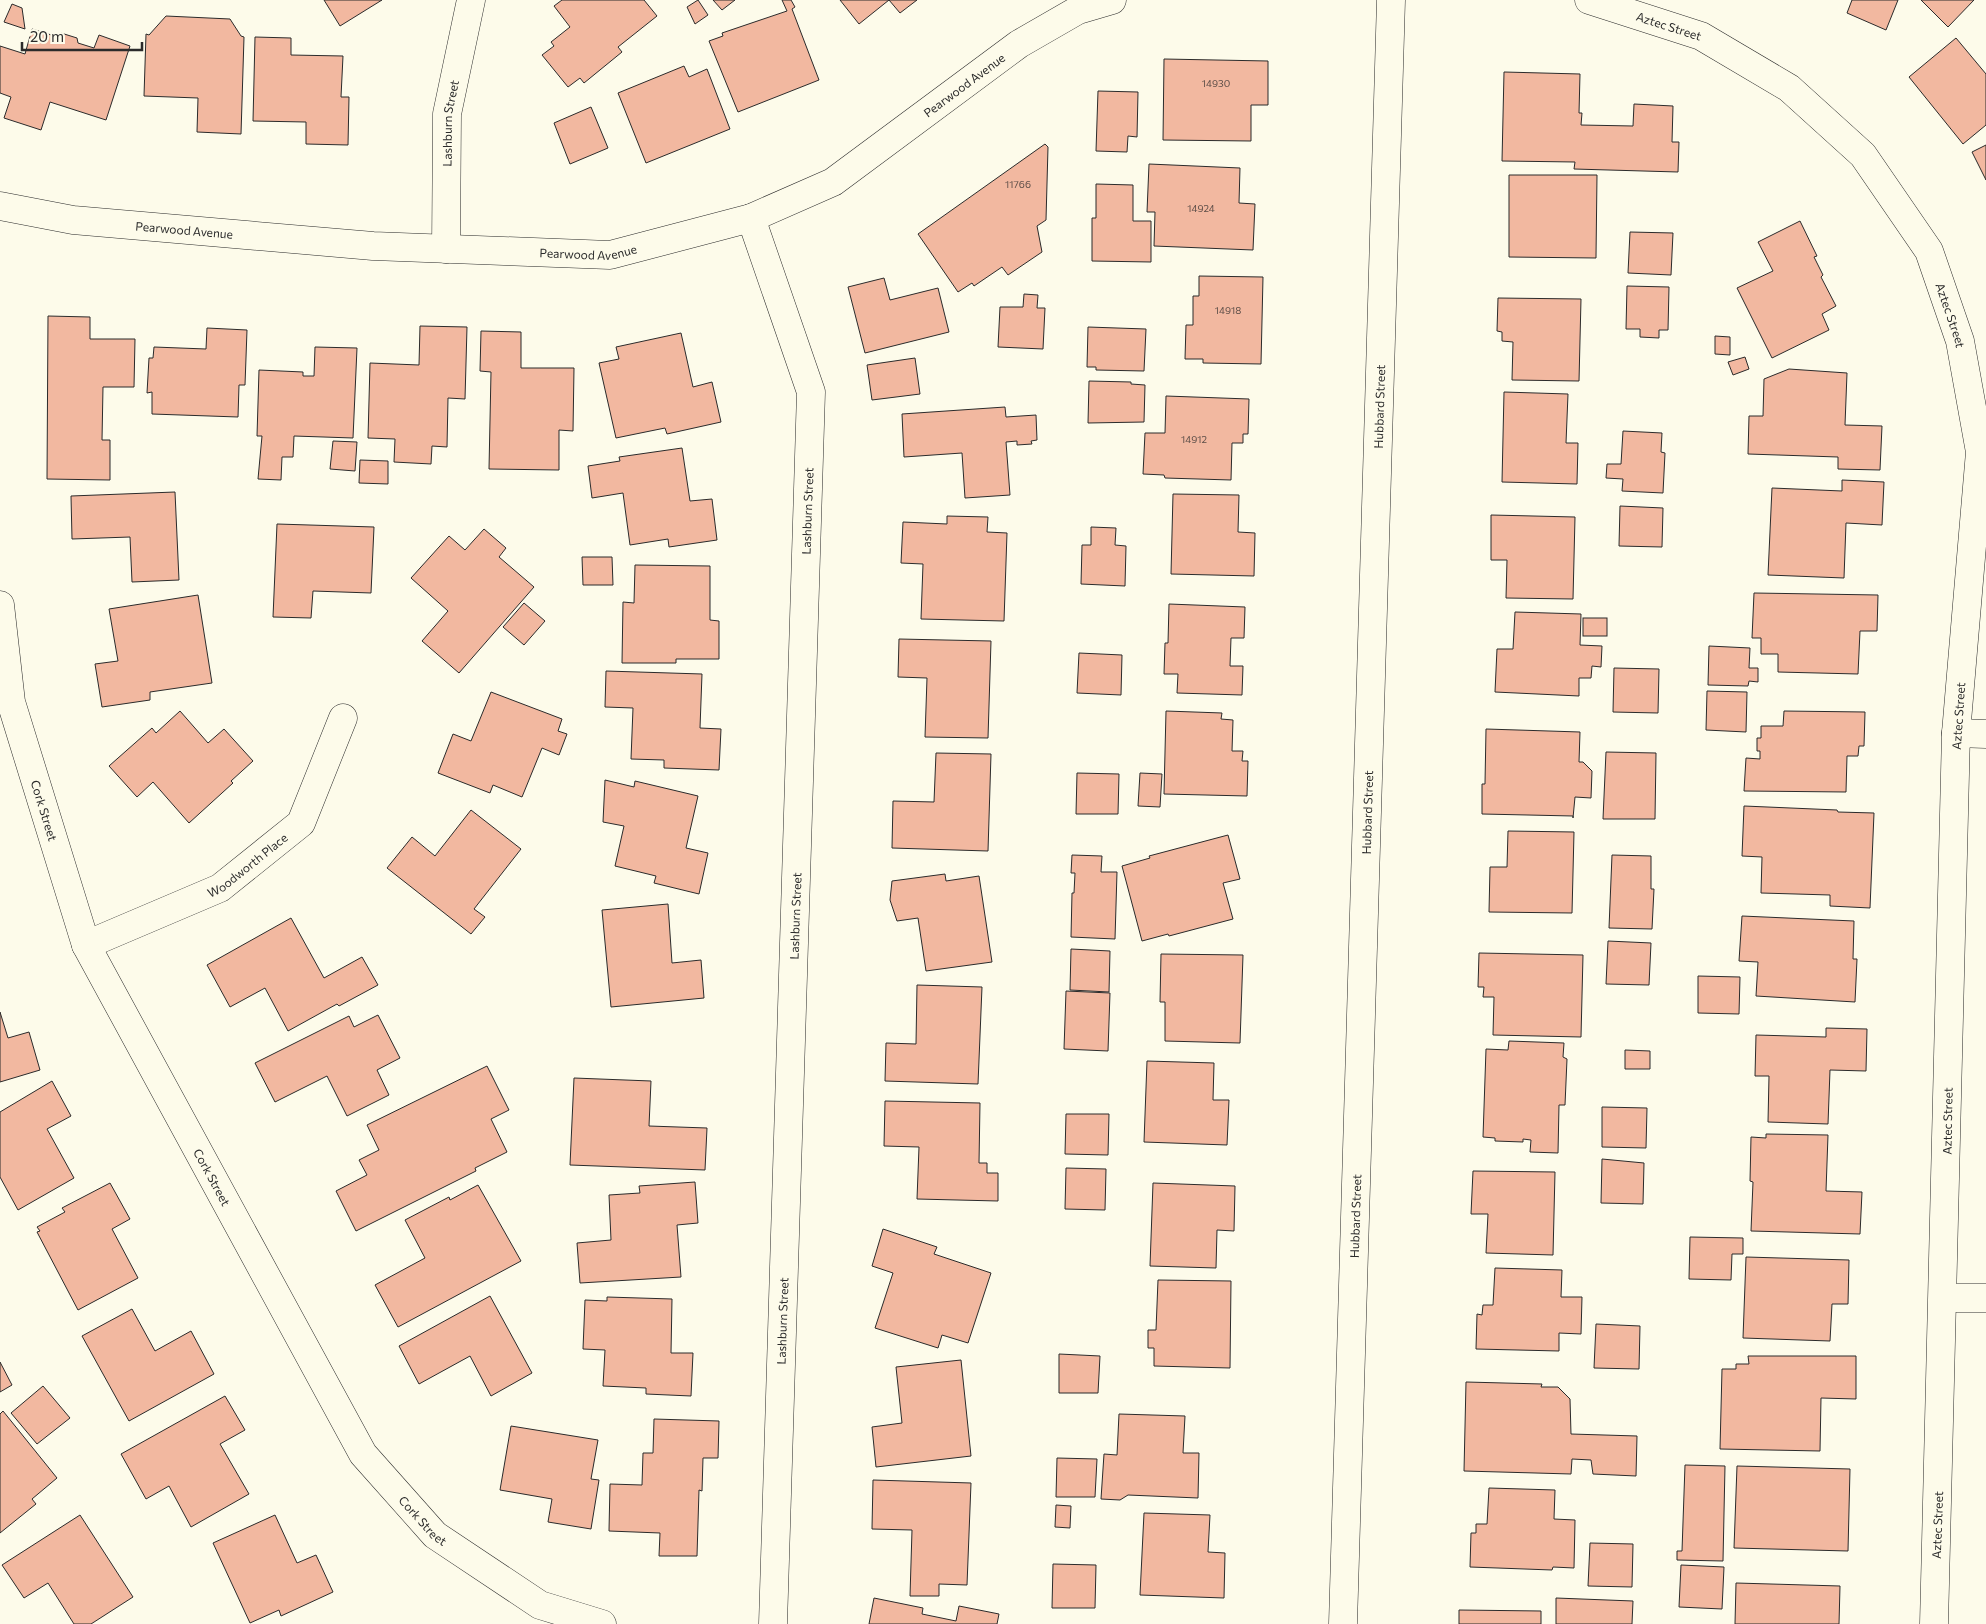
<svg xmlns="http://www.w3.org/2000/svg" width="1986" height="1624" font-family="Commissioner,sans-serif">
<rect width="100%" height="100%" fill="#fdfbea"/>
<g fill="#f2b8a0" stroke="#2b2b2b">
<polygon points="324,0 382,0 340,26"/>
<polygon points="562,0 644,0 657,16 618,47 622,52 584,83 580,78 568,87 542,55 554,46 551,42 570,27 554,6"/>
<polygon points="698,0 708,15 695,24 687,7"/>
<polygon points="713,0 735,0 722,10"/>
<polygon points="782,0 791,0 795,7 792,9 819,80 738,112 709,41 723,36 722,33 787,11"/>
<polygon points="840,0 917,0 900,13 889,0 859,24"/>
<polygon points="1852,0 1898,0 1886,30 1847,13"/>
<polygon points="1921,0 1974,0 1948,27"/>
<polygon points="12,4 22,8 25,29 4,22"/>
<polygon points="166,16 230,19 241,36 244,37 241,134 197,132 198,98 144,96 146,34 149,35"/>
<polygon points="32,29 58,37 61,33 77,38 78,43 94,48 99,35 130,46 106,120 50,102 41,130 4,118 11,97 0,93 0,46 25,54"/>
<polygon points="255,37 291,38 291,55 343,56 341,97 349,97 348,145 306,144 306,122 253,121"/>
<polygon points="1956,38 1986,74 1986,125 1963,144 1909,77"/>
<polygon points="1164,59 1268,61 1268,105 1251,105 1251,141 1163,140"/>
<polygon points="684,66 689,77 707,69 730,129 646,163 618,93"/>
<polygon points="1504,72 1580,74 1579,113 1582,113 1581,125 1633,126 1634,104 1673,106 1672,142 1679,142 1678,172 1574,169 1575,162 1502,161"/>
<polygon points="1098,91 1138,92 1137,137 1128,136 1127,152 1096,151"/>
<polygon points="591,107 608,148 570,164 554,123"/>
<polygon points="1045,144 1048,147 1046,220 1037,226 1042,252 1008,275 1002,267 974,286 972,283 958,292 918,234"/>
<polygon points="1986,145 1986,180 1972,152"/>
<polygon points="1149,164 1240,168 1239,203 1255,204 1253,250 1154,246 1155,212 1147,212"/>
<polygon points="1509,175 1597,175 1596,258 1509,257"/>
<polygon points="1096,184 1133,185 1133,221 1151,221 1151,262 1092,261 1092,218 1096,218"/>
<polygon points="1800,221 1817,256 1814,257 1823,275 1821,277 1836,306 1822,314 1829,330 1772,358 1737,288 1773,271 1758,242"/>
<polygon points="1630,232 1673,233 1671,275 1628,273"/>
<polygon points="1199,276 1263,277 1261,364 1203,363 1203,359 1185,359 1186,325 1193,325 1193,296 1199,296"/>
<polygon points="884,278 890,300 938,288 949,332 865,353 848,287"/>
<polygon points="1627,286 1669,287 1668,330 1659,330 1659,338 1640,337 1640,329 1626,329"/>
<polygon points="1024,294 1038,295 1037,308 1045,308 1043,349 998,347 1000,307 1023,307"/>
<polygon points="1498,298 1581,299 1579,381 1512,380 1513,342 1502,341 1502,332 1497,331"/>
<polygon points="48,316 90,317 90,339 135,339 134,387 103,387 102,440 110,440 110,480 47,479"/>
<polygon points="420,326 467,327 465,399 448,398 447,447 432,446 431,464 394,462 395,439 368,438 370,363 419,365"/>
<polygon points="1088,327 1146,329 1144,371 1096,370 1096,367 1087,367"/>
<polygon points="207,328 247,330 245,385 239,385 238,417 152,414 152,392 147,393 149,358 153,358 154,347 206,349"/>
<polygon points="481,331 521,332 521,368 574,368 573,431 559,430 559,470 489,469 491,372 480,371"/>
<polygon points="681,333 693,387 712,382 721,422 667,434 665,428 616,438 599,363 619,359 616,347"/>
<polygon points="1715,336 1730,337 1730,355 1715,354"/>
<polygon points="315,347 357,348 353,438 294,436 293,457 282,457 281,480 258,479 262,436 257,436 259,370 303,372 303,376 314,376"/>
<polygon points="1745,357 1749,369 1733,375 1728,362"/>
<polygon points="915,358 920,394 872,400 867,365"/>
<polygon points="1789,369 1847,373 1845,425 1882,426 1880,470 1838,469 1838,457 1748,454 1749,416 1763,416 1764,379"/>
<polygon points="1089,381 1131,382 1131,384 1145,385 1144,422 1088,423"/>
<polygon points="1504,392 1568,394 1566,443 1578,443 1577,484 1502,482"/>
<polygon points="1166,396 1249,399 1248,434 1243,434 1243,443 1232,443 1231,480 1165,478 1164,475 1143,474 1145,433 1165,433"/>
<polygon points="1005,407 1006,417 1036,415 1037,440 1031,441 1032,444 1017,445 1017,441 1006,442 1010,495 965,498 962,453 904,457 902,414"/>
<polygon points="1623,431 1662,433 1661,452 1665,453 1663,493 1622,491 1623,479 1606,478 1607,464 1621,464"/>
<polygon points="333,441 357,442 355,471 330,469"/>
<polygon points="682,448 690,501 712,499 717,540 669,547 668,539 630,545 623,493 592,498 588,466 620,461 619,457"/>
<polygon points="360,460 388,461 388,484 359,483"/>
<polygon points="1842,480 1884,482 1882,525 1846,523 1844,578 1768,575 1772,488 1842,491"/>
<polygon points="175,492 179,580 132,582 130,537 72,539 71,496"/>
<polygon points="1173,494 1239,495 1238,532 1255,533 1254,576 1171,574"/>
<polygon points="1620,506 1663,508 1662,547 1619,546"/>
<polygon points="1491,515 1575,517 1573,599 1506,598 1507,560 1491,560"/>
<polygon points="947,516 988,517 987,532 1007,533 1004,621 921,619 923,564 901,563 903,522 947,524"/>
<polygon points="277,524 374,527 371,593 313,591 311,618 273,617"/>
<polygon points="1091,527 1116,528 1115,545 1126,546 1125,586 1081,584 1082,545 1091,545"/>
<polygon points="484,529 506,548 499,557 534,587 459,673 422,641 448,611 411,578 449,536 465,550"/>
<polygon points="582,557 612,557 613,585 583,585"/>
<polygon points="635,565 710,566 710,620 719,621 719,659 676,659 676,663 622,663 623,602 634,603"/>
<polygon points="1754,593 1878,595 1877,631 1860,631 1858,674 1778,672 1778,654 1761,654 1761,638 1752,638"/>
<polygon points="198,595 212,683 150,692 150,700 102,707 95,664 118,661 109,609"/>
<polygon points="524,603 545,621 524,645 503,627"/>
<polygon points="1169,604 1245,607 1244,638 1231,638 1230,666 1243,666 1242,695 1177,693 1178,674 1164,674 1165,643 1168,643"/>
<polygon points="1515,612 1581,614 1580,645 1602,646 1601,667 1592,666 1591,678 1579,678 1579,696 1495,692 1497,649 1513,649"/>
<rect x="1583" y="618" width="24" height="18"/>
<polygon points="899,639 991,641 988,738 925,737 927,678 898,677"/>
<polygon points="1709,646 1750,648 1749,668 1758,668 1758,682 1749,681 1748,686 1708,685"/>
<polygon points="1079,653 1122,655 1121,695 1077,693"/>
<polygon points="1614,668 1659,669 1658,713 1613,712"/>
<polygon points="606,671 702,674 700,728 721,729 719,770 664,768 664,760 631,759 633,708 605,707"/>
<polygon points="1707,691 1747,692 1746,732 1706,730"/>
<polygon points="491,692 562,719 558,731 567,734 559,755 542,748 522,797 493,785 490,793 438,773 453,734 471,741"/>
<polygon points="180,711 208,743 224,729 253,761 231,781 233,783 189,823 153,782 137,797 109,766 152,728 156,733"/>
<polygon points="1166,711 1222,713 1221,719 1233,720 1232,751 1243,751 1242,761 1248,761 1247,796 1164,794"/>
<polygon points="1784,711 1865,712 1864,746 1859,746 1858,756 1847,756 1846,792 1744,791 1746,758 1760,759 1760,751 1757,751 1757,738 1761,738 1761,726 1783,726"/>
<polygon points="1486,729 1580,732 1579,762 1583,762 1592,771 1591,798 1575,797 1573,818 1573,816 1482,814 1482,784 1485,784"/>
<polygon points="1606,752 1656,753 1655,819 1603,819"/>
<polygon points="936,753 991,754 988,851 892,848 893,801 934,802"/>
<polygon points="1077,773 1119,774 1118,814 1076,814"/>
<polygon points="1140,773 1162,774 1160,807 1138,806"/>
<polygon points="605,780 634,787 635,781 698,796 686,848 708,853 699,894 654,883 656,876 615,866 624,826 603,822"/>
<polygon points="1744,806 1837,810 1838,812 1874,813 1870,908 1830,906 1830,895 1761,893 1762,857 1742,856"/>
<polygon points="471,810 521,849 474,909 485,917 471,934 387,868 412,837 435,856"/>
<polygon points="1508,831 1574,832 1572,913 1489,912 1490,867 1507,867"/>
<polygon points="1228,835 1240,879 1223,883 1233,919 1169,936 1168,934 1142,941 1122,866 1150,858 1149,856"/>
<polygon points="1072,855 1102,856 1101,872 1117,872 1115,939 1071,937 1072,893 1074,893 1075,873 1071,873"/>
<polygon points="1612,855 1651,856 1651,889 1654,889 1652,929 1609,928"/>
<polygon points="945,874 946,881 979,876 992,962 926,971 918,918 897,921 890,900 892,881"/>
<polygon points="668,904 672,963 701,960 704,998 611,1007 602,910"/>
<polygon points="1742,916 1854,921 1853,959 1857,959 1855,1002 1756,996 1758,962 1739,961"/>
<polygon points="291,918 324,978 362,957 378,985 339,1006 337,1004 288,1031 265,988 230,1007 207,965"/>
<polygon points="1608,941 1651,943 1649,985 1606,984"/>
<polygon points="1071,949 1110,951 1109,992 1070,990"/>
<polygon points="1479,953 1583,955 1581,1037 1493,1035 1494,997 1483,997 1484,987 1478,987"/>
<polygon points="1161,954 1243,955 1240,1043 1165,1041 1165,1002 1160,1002"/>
<polygon points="1698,976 1740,977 1739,1014 1698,1013"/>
<polygon points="917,985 982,987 978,1084 885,1081 886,1043 916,1044"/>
<polygon points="1066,991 1110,993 1108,1051 1064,1049"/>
<polygon points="0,1012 8,1038 29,1032 40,1070 0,1082"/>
<polygon points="378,1015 400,1058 377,1070 389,1095 347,1116 327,1076 275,1102 255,1063 349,1016 354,1027"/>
<polygon points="1826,1028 1867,1029 1866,1071 1830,1070 1828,1124 1768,1122 1769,1076 1755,1076 1756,1035 1826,1037"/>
<polygon points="1509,1041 1564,1043 1563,1057 1567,1059 1565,1105 1559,1105 1558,1153 1530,1152 1531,1140 1523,1139 1523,1142 1495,1141 1495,1138 1483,1137 1486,1049 1508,1050"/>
<polygon points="1625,1050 1650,1051 1650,1069 1625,1069"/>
<polygon points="1147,1061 1214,1063 1213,1100 1229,1100 1227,1145 1144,1142"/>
<polygon points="487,1066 509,1110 491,1119 507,1152 475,1168 476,1171 356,1231 336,1191 367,1175 359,1160 379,1150 367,1125"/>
<polygon points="574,1078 651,1081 649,1126 707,1128 705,1170 570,1165"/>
<polygon points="52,1081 71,1116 47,1129 74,1178 18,1210 0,1177 0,1112"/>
<polygon points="885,1101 980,1103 979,1163 987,1163 987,1173 998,1173 998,1201 917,1199 919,1147 884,1146"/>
<polygon points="1602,1107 1647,1108 1646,1148 1602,1147"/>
<polygon points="1066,1114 1109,1114 1108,1155 1065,1154"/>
<polygon points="1766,1134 1828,1135 1826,1191 1862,1192 1860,1234 1751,1231 1753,1182 1750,1181 1751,1137 1766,1138"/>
<polygon points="1602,1159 1644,1163 1643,1204 1601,1203"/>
<polygon points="1066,1168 1106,1169 1105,1210 1065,1209"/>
<polygon points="1473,1171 1555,1172 1553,1255 1486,1253 1488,1214 1471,1214"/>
<polygon points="695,1182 698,1223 677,1225 681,1277 580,1283 577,1243 611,1240 609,1195 640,1193 639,1186"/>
<polygon points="110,1183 130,1219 112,1229 138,1278 78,1310 37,1232 40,1231 37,1227 65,1212 62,1208"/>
<polygon points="1153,1183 1235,1186 1234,1231 1217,1230 1216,1268 1150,1266"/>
<polygon points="478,1185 521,1261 398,1327 375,1285 425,1258 405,1220 449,1197 450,1200"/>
<polygon points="883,1229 937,1247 934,1254 991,1273 968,1343 942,1335 938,1348 875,1328 893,1273 872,1266"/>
<polygon points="1690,1237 1743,1238 1743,1254 1732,1254 1731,1280 1689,1279"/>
<polygon points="1746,1257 1849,1260 1848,1304 1832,1304 1830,1341 1743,1338"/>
<polygon points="1495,1268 1562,1270 1561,1297 1582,1297 1581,1334 1559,1333 1559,1351 1476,1349 1477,1314 1482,1315 1483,1305 1493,1305"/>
<polygon points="1158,1280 1231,1281 1230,1368 1154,1366 1154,1348 1148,1348 1148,1330 1156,1330"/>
<polygon points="490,1296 532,1373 491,1396 470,1356 419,1384 399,1346"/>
<polygon points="607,1297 672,1299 671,1353 693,1353 691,1396 646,1394 646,1388 603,1386 605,1350 583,1349 585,1300 607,1301"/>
<polygon points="132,1309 155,1351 191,1331 214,1374 129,1421 82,1336"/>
<polygon points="1596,1324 1640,1326 1639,1369 1594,1368"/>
<polygon points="1059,1354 1100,1356 1098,1393 1059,1393"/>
<polygon points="1748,1356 1856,1356 1856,1399 1821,1398 1820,1451 1720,1449 1722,1369 1736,1369 1736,1364 1749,1364"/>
<polygon points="961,1360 971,1456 876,1467 872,1427 902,1423 896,1367"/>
<polygon points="0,1362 12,1385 0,1392"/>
<polygon points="1466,1382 1542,1384 1541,1387 1558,1387 1570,1399 1571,1434 1637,1436 1636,1476 1593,1474 1591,1460 1572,1459 1571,1474 1464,1471"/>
<polygon points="43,1386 70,1418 37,1444 11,1413"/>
<polygon points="225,1396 245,1430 220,1444 249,1494 191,1527 169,1486 146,1499 121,1454"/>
<polygon points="3,1411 57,1478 32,1499 36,1504 0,1533 0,1414"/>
<polygon points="1119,1414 1185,1416 1183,1453 1199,1453 1198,1498 1128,1495 1120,1500 1101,1499 1104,1454 1117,1455"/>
<polygon points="654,1419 719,1421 718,1458 703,1458 702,1491 699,1490 697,1556 659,1556 660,1533 609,1531 610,1484 642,1485 643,1453 653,1453"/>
<polygon points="511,1426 598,1440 591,1479 599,1480 591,1529 548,1522 552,1499 500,1490"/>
<polygon points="1057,1458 1097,1459 1095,1497 1056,1497"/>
<polygon points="1685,1465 1725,1466 1723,1561 1677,1560 1677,1551 1682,1551"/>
<polygon points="1737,1466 1850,1469 1848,1551 1734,1548"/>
<polygon points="873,1480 971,1483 967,1585 939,1584 939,1596 910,1596 912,1530 872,1529"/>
<polygon points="1489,1488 1555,1490 1554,1519 1575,1520 1574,1568 1553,1567 1552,1570 1470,1567 1471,1533 1476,1533 1476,1524 1487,1524"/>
<polygon points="1056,1505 1071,1506 1070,1528 1055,1527"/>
<polygon points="1144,1513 1210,1515 1208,1552 1225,1553 1224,1598 1140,1595"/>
<polygon points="80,1515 133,1597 91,1624 74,1624 48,1583 24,1598 2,1565"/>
<polygon points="275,1515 297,1563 316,1555 333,1592 281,1616 279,1610 250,1623 213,1543"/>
<polygon points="1590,1543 1633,1544 1632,1587 1588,1586"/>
<polygon points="1053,1564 1096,1565 1095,1608 1052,1608"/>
<polygon points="1681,1565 1724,1567 1722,1609 1679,1607"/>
<polygon points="1736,1583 1840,1586 1839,1624 1735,1624"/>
<polygon points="874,1598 923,1608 922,1614 956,1621 959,1606 999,1614 997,1624 869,1624"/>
<polygon points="1556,1598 1633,1601 1632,1624 1556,1624"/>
<polygon points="1459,1610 1541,1611 1541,1624 1459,1624"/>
</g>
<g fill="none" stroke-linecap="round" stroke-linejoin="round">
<g stroke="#2b2b2b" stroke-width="29">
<g id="street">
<path id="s1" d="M1589 0 1701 36 1789 88 1863 155 1929 251 1960 341 1980 452 1956 733 1934 1624"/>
<path id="s2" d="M0 206 73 220 373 246 610 255 751 218 833 182 1019 44 1078 10 1112 0"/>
<polyline points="751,218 811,392 773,1624"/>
<path id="s3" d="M446 249 447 114 471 0"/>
<path id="s4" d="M0 605 11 702 86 945 363 1454 435 1535 540 1605 602 1624"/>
<polyline points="1956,733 1986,734"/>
<path id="s5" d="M86 945 220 888 301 823 343 718"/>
<polyline points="1943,1298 1986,1298"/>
</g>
</g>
<g stroke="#2b2b2b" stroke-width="29">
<g id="secondary">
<path id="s6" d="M1343 1624 1391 0"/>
</g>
</g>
<use href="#street" stroke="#fdfbea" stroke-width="28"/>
<use href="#secondary" stroke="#fdfbea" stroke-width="28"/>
</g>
<g text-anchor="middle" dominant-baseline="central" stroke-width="4" stroke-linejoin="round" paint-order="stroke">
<g font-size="10" fill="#5d4e48">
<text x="1216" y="83">14930</text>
<text x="1018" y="184">11766</text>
<text x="1201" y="208">14924</text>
<text x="1228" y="310">14918</text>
<text x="1194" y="439">14912</text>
</g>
<g font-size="12" fill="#2b2b2b" stroke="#fdfbea">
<text stroke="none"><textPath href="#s1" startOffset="84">Aztec Street</textPath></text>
<text stroke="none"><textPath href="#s2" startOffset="1011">Pearwood Avenue</textPath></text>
<text stroke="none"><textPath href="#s3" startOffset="126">Lashburn Street</textPath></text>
<text stroke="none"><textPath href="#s2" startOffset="186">Pearwood Avenue</textPath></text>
<text stroke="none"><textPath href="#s2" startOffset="591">Pearwood Avenue</textPath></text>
<text stroke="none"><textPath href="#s1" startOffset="504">Aztec Street</textPath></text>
<text stroke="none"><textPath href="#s6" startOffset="1218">Hubbard Street</textPath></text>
<text transform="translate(807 511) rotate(-88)">Lashburn Street</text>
<text transform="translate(1958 716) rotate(-86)">Aztec Street</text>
<text stroke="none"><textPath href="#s4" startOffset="211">Cork Street</textPath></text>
<text stroke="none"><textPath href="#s6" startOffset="812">Hubbard Street</textPath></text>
<text stroke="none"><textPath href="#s5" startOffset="181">Woodworth Place</textPath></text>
<text transform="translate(795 916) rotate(-88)">Lashburn Street</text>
<text transform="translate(1947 1121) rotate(-89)">Aztec Street</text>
<text stroke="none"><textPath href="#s4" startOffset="616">Cork Street</textPath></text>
<text stroke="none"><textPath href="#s6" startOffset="408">Hubbard Street</textPath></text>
<text transform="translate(782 1321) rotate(-88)">Lashburn Street</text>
<text stroke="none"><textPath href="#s4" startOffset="1021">Cork Street</textPath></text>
<text transform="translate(1937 1525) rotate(-88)">Aztec Street</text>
</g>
</g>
<path d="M22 42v8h120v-8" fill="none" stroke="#2b2b2b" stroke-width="2.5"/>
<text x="30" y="42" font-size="15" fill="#2b2b2b" stroke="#fdfbea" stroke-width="4" paint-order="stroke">20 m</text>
</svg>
